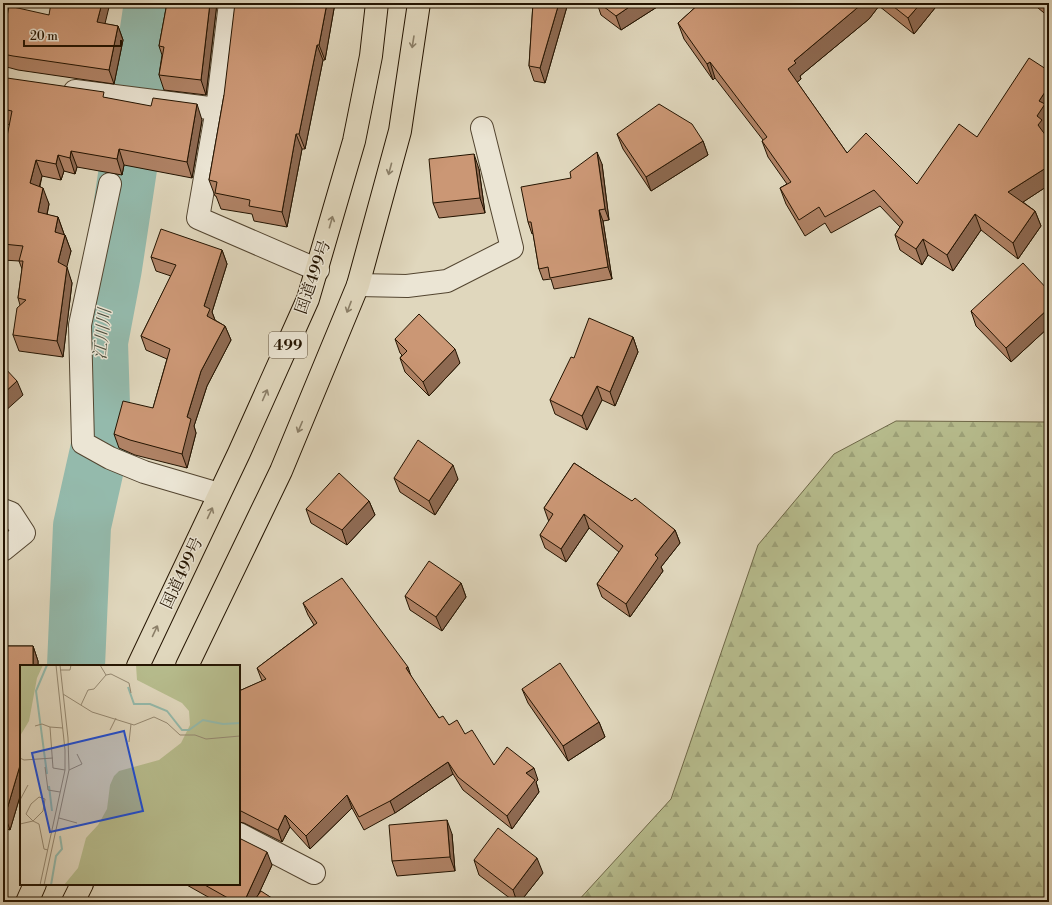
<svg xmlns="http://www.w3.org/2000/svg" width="1052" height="905" font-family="'Libre Bodoni','Noto Serif JP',serif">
<defs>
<pattern id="forest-firs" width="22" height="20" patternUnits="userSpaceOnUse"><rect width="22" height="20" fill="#b7bd8e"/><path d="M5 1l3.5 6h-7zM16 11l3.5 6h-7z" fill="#9da279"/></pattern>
</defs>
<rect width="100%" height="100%" fill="#e0d7bd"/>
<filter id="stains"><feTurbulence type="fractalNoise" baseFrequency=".005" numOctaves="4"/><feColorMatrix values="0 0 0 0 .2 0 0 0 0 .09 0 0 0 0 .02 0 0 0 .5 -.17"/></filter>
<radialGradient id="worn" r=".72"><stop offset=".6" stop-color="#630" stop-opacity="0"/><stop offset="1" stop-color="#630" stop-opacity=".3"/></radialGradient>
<polygon fill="url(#forest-firs)" stroke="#6e6848" points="896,421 1049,422 1049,902 577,902 671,799 758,545 834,454"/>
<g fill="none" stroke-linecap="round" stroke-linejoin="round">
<polyline stroke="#94baac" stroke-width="58" points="76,666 82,526 102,437 99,342 113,268 153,3"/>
<g stroke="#534530" stroke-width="24">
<g id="minor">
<polyline points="230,3 217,109 198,218 318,270"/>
<polyline points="75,91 217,109"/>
<polyline points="110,184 80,325 83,443 110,458 144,472 219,494"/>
<polyline points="358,285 407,286 447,281 512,248 482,128"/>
<polyline points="3,510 11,513 24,533 3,550"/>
<polyline points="239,834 314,873"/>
</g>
</g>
<g stroke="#241401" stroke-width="24">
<g id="trunk">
<polyline points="138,666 239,453 308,299 354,141 371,56 377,3"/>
<polyline points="187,666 281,471 358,285 400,131 419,3"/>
<polyline points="27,902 35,884"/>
<polyline points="73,902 82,884"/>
</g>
</g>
<use href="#minor" stroke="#ebe5d4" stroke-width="22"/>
<use href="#trunk" stroke="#e0d7bd" stroke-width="22"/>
</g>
<g fill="#af8265" stroke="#241401">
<polygon points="167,3 217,3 206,95 164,90 159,75 162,55 159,46"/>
<polygon points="335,3 325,60 323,60 305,149 302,149 287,227 254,221 252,214 221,209 216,196 215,196 209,180 224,95"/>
<polygon points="533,3 568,3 545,83 534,81 529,66"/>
<polygon points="597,3 660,3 657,7 621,30 601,15"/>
<polygon points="700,3 939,3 914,34 879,6 869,19 800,76 801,79 797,82 847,153 917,184 977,137 1048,113 1049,116 1049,122 1045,128 1048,136 1047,137 1049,140 1049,185 1023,202 1035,211 1041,226 1018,259 981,230 953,271 928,255 922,265 900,250 895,235 900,227 880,206 831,233 825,223 805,236 786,204 780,188 787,184 768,157 762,141 763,140 715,78 713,80 684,39 678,23"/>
<polygon points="1032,3 1049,3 1049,17"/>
<polygon points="49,15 118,26 123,40 114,84 18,70 3,66 3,26 5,27"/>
<polygon points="3,95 106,98 202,120 192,178 124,165 122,175 77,167 75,174 64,171 61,180 42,176 40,186 49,204 47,215 58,217 64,234 65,235 71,251 66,267 72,283 63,357 19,351 13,335 20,305 18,298 22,269 19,261 3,260 3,157 10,125 6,124 3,116"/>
<polygon points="617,134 703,141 708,155 651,191 623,149"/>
<polygon points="602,164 609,220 603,221 612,279 554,289 551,279 543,280 539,269 533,233 532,234 528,222 571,178"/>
<polygon points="479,169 485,213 439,218 433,203"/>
<polygon points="222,250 227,264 212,312 215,320 225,326 231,340 207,386 194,426 196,433 187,468 135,455 119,448 114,434 153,408 167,359 146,350 141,336 171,276 156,271 151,257"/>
<polygon points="1049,291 1049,327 1011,362 976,326 971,311"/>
<polygon points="633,337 638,352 615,406 602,400 587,430 555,414 550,400 574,358"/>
<polygon points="395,339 460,363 429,396 405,372 400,358 402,355 400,353"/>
<polygon points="574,463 675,530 680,543 661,567 663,571 630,617 602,597 597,584 619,552 589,528 566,562 545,548 540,535 549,522 544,508"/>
<polygon points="394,478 458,479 435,515 400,492"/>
<polygon points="369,501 375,515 347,545 311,523 306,509"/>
<polygon points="461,583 466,597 442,631 410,610 405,596"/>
<polygon points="303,603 410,675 439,718 449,725 465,734 494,765 538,780 536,782 539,792 512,829 463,790 453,774 395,813 364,830 352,808 310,849 290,827 282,842 244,823 239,822 239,691 262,681 257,668 314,625 308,615"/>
<polygon points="3,646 33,646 38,661 38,666 21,666 21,793 10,830 3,828"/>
<polygon points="522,689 599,722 605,737 568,761 528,703"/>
<polygon points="452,834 455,871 397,876 392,861"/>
<polygon points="474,860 543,873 520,902 515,902 479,875"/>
<polygon points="272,865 258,895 278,902 217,902 185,884 239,884"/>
</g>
<g fill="#8e6a52" stroke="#241401">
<polygon points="102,3 110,3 102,36 97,22"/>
<polygon points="210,3 217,3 206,95 201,80"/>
<polygon points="327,3 335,3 325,60 319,45"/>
<polygon points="559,3 568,3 545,83 540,68"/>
<polygon points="635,3 660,3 657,7 621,30 616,16"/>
<polygon points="863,3 877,3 879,6 869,19 800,76 801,79 794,85 788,69 794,61"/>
<polygon points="921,3 939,3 914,34 908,18"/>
<polygon points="118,26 123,40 114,84 109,70"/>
<polygon points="317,45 323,60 305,149 299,134"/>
<polygon points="710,62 715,78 713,80 707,64"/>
<polygon points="1049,86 1049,111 1048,113 1049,116 1049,122 1045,128 1048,136 1044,141 1038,125 1037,116 1039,101"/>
<polygon points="197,104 202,120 192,178 187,162"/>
<polygon points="296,134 302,149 287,227 282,212"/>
<polygon points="703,141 708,155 651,191 646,177"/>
<polygon points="119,149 124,165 122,175 117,159"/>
<polygon points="71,151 77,167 75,174 70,158"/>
<polygon points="597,152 602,164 609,220 605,209"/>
<polygon points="474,154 479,169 485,213 480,198"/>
<polygon points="58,155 64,171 61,180 56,164"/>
<polygon points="36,160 42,176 36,199 30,183"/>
<polygon points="1049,166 1049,185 1014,208 1008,192"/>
<polygon points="43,188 49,204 44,228 38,212"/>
<polygon points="599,210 603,221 612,279 608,267"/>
<polygon points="1035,211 1041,226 1018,259 1013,243"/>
<polygon points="975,214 981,230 953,271 947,255"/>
<polygon points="58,217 64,234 61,248 55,232"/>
<polygon points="65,235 71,251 64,278 58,262"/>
<polygon points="923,239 928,255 922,265 916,249"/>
<polygon points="222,250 227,264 212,312 216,323 212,331 204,306"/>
<polygon points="67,267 72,283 63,357 57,341"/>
<polygon points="1049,308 1049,327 1011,362 1006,348"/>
<polygon points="225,326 231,340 207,386 194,426 196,433 187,468 182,454 187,417 201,371"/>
<polygon points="633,337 638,352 615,406 610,392"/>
<polygon points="455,349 460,363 429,396 423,382"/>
<polygon points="17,381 23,395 3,413 3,394"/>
<polygon points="597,386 602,400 587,430 582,416"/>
<polygon points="453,465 458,479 435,515 429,501"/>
<polygon points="369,501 375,515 347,545 342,530"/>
<polygon points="584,514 589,528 566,562 561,549"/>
<polygon points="675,530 680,543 661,567 663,571 630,617 626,604 655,555"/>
<polygon points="461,583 466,597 442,631 436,617"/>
<polygon points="33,646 38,661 38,666 33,666"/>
<polygon points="408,667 412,679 406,668"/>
<polygon points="599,722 605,737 568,761 563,746"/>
<polygon points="21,762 21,793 10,830 5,816"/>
<polygon points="448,762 453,774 395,813 390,801"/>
<polygon points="534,768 538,780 536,782 539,792 512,829 507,816 526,773"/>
<polygon points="347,795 352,808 310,849 306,836"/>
<polygon points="285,815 290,827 282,842 278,830"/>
<polygon points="447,820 452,834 455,871 450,857"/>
<polygon points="267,852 272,865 255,902 244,902"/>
<polygon points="537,858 543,873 520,902 517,902 513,890"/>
</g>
<g fill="#cb9775" stroke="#241401">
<polygon points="51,3 102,3 97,22 118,26 109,70 13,56 3,54 3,26 5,27 9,6 49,15"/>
<polygon points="167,3 210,3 201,80 159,75 164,47 159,46"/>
<polygon points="235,3 327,3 319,45 317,45 299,134 296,134 282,212 249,206 250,200 215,193 217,182 209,180 224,95"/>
<polygon points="533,3 559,3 540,68 529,66"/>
<polygon points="599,3 635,3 616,16"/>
<polygon points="700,3 863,3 794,61 796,63 788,69 847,153 866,133 917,184 959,124 977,137 1029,58 1049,71 1049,86 1039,101 1045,104 1037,116 1042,120 1038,125 1049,140 1049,166 1008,192 1035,211 1013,243 975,214 947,255 923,239 916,249 895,235 903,222 874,190 825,217 819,207 799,220 780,188 791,182 762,141 767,137 710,62 707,64 678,23"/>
<polygon points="889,3 921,3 908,18"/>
<polygon points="1045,3 1049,3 1049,7"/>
<polygon points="7,78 104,92 103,97 151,106 153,98 197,104 187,162 119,149 117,159 71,151 70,158 58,155 56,164 36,160 30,183 43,188 38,212 58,217 55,232 65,235 58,262 67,267 57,341 13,335 17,308 26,300 18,298 23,261 19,261 23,246 3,244 3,157 12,111 3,109 3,95"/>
<polygon points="659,104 692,124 703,141 646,177 617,134"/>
<polygon points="597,152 605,209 599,210 608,267 550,278 548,267 539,269 531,222 528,222 521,187 571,178 570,172"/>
<polygon points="474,154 480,198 433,203 429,159"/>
<polygon points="161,229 222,250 204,306 210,309 207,316 225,326 201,371 187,417 191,419 182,454 130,440 114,434 123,401 153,408 170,349 141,336 176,265 151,257"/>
<polygon points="1023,263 1049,291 1049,308 1006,348 971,311"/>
<polygon points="419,314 455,349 423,382 400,358 407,351 395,339"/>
<polygon points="589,318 633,337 610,392 597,386 582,416 550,400 571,357 574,358"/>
<polygon points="3,366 17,381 3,394"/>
<polygon points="418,440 453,465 429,501 394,478"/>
<polygon points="574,463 632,501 635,498 675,530 655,555 658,558 626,604 597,584 623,546 584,514 561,549 540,535 553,514 544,508"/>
<polygon points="339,473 369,501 342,530 306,509"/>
<polygon points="429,561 461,583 436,617 405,596"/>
<polygon points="342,578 408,667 406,668 439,718 443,716 449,725 457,720 465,734 472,730 494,765 507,747 534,768 526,773 535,780 507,816 458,777 448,762 390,801 359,817 347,795 306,836 285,815 278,830 239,810 239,691 266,679 257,668 317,623 303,603"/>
<polygon points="3,646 33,646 33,666 21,666 21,762 5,816 3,815"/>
<polygon points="560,663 599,722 563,746 522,689"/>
<polygon points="447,820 450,857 392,861 389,825"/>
<polygon points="498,828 537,858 513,890 474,860"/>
<polygon points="239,838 267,852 244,902 235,902 203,884 239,884"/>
<polygon points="261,891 278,902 253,902"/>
</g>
<defs><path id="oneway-shaft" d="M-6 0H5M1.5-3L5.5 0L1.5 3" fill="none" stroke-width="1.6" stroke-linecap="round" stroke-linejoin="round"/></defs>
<g stroke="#8b7f68">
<use href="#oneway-shaft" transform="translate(413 42) rotate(99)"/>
<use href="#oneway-shaft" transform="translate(390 169) rotate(105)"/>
<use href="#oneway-shaft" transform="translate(331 222) rotate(-74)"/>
<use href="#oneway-shaft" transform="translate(349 307) rotate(111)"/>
<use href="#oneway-shaft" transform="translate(265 395) rotate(-66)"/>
<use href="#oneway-shaft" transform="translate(300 427) rotate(113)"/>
<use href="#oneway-shaft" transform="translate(210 513) rotate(-65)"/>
<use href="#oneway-shaft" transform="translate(155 631) rotate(-65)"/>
</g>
<g text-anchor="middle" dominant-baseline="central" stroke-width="3" stroke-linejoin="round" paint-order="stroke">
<rect fill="#ebe5d4" stroke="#605340" stroke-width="1" x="269" y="332" width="38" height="26" rx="3"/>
<g font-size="15" font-weight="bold" fill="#241401">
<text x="288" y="345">499</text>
</g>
<g font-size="16" fill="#241401" stroke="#ebe5d4">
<text transform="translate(313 277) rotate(-71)">国道499号</text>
<text transform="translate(182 573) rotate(-65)">国道499号</text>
</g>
<g font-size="17" font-style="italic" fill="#4b4e3d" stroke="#ebe5d4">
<text transform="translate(103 334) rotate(-84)">江川川</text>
</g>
</g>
<g transform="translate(20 665)">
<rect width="220" height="220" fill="#e0d7bd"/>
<path d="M0 0H23L17 13 9 56 0 71ZM116 0H220V220H44L58 203 66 173 78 160 87 144 90 120 94 111 99 106 139 95 161 78 170 60 169 46 162 38 117 15Z" fill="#b7bd8e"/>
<path fill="none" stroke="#94baac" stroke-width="2" d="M27 0 16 26 27 109M108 22 114 39H130L147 46 162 65H169L183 55 203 59 220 58M29 121 32 146M31 220 36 191 42 184 40 171"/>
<path fill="none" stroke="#958972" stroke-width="1" d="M80 0 86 10 91 9 109 18 111 28M40 5H50L51 0M43 29 72 47 114 60 134 52 147 58 160 70H175L186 74 220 71M61 40 68 25 74 24 86 10M15 61 22 59 30 62M43 63 30 62 33 103 45 105M90 65 96 53M109 77 111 59M0 93 4 95 33 93M25 102 28 125 40 127M49 105 62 99 57 89M19 132 25 134 23 146 13 156 6 149 11 139ZM0 135 8 120M39 153 57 158M0 159 13 156 19 159 24 184 28 185M20 220 45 105V85L36 0M24 220 49 105 48 73 40 0"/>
<path fill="#1d4ed8" fill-opacity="0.15" stroke="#1d4ed8" stroke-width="2" d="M104 66 123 146 30 167 12 88Z"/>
<rect width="220" height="220" fill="none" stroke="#241401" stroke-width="2"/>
</g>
<rect width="1052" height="905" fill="none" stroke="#e0d7bd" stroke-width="16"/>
<rect x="4" y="4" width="1044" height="897" fill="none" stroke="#241401" stroke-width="2"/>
<rect x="8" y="8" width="1036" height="889" fill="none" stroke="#241401"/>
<path d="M24 40v6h97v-6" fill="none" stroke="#241401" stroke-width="2"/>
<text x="30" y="40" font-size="12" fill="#241401" stroke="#ebe5d4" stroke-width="3" paint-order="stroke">20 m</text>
<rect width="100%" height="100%" filter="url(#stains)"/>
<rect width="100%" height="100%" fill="url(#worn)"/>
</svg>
